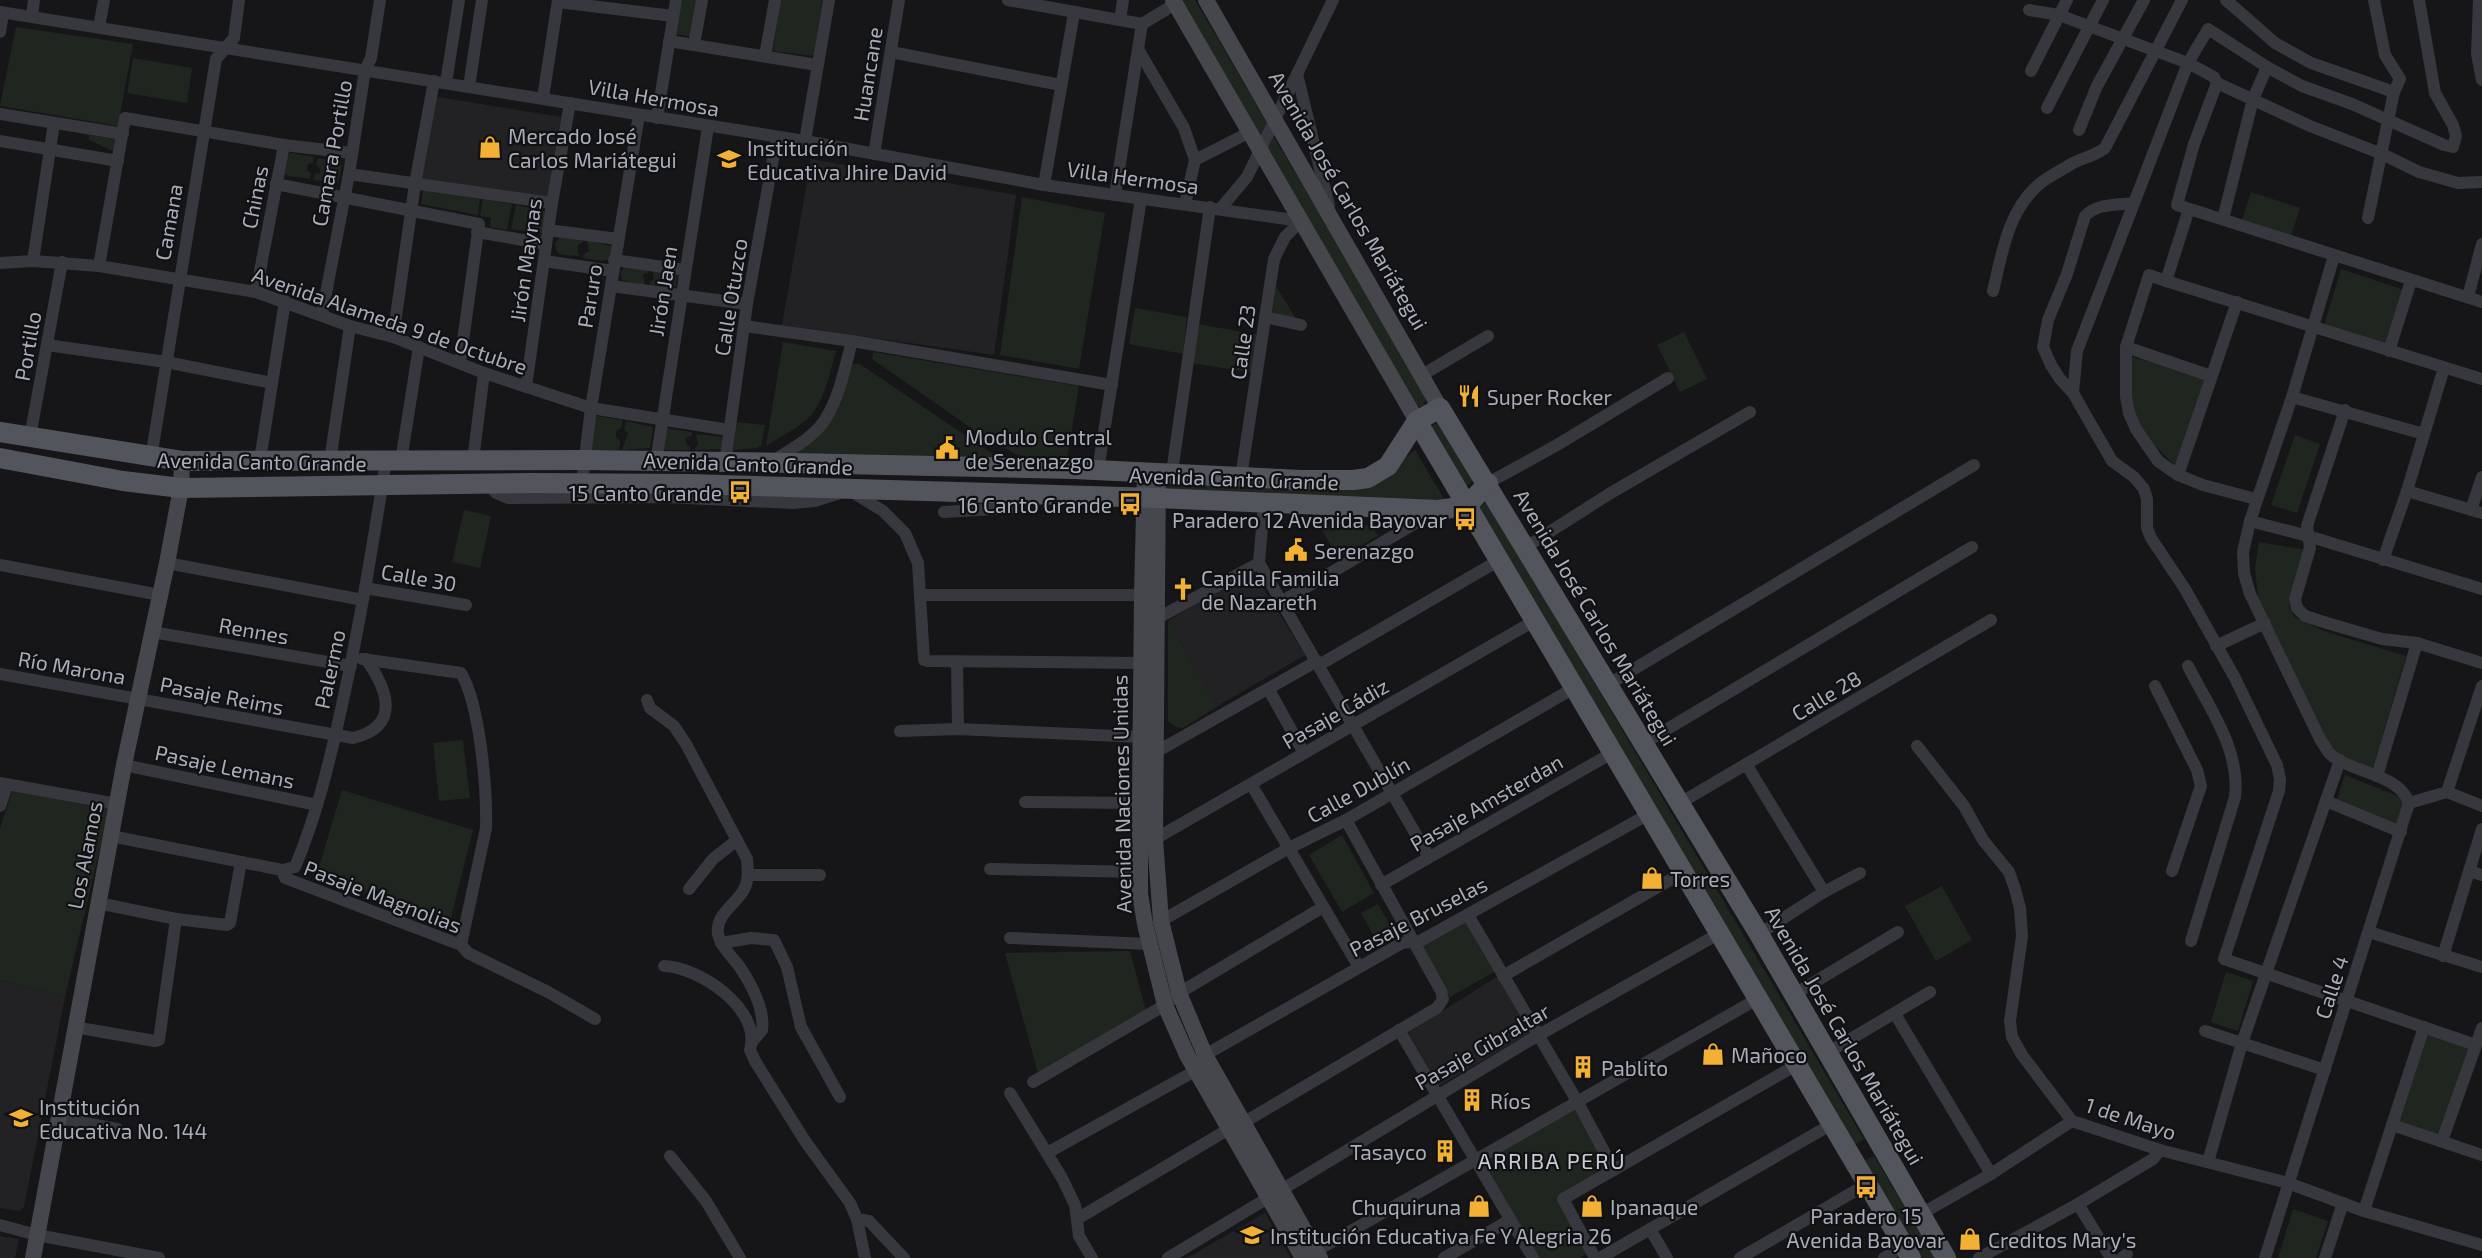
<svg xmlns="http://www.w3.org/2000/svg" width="2482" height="1258" font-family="'Exo 2',sans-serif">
<rect width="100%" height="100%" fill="#161618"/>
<g fill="#222225">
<polygon points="433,96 561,117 547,198 419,178"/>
<polygon points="811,159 1016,195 994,355 782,325"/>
<polygon points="1252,570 1305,655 1218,706 1168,621"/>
<polygon points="1498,976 1530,1033 1439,1086 1408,1033"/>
<polygon points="0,980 65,997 24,1207 19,1211 0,1208"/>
<polygon points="1265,1213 1291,1258 1187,1258"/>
<polygon points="0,1236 19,1239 15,1258 0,1258"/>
</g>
<g fill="#1e261f">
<polygon points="682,0 700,0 693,37 676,34"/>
<polygon points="780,0 822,0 814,56 773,51"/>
<polygon points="1178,0 1195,0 1267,123 1260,135"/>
<polygon points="16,27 133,44 118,126 0,106"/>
<polygon points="133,58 192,68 187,103 127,93"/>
<polygon points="89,135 117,139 115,152 89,140"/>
<polygon points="1273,136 1330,230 1426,398 1424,405 1420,407 1415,404 1265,152"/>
<polygon points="291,153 314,157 313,163 308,164 307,170 311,173 310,179 288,176 285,173 288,155"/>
<polygon points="318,158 340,163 342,166 338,182 336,183 314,180 315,174 320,173 320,168 316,164"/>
<polygon points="423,190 480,199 478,215 421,204"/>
<polygon points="2251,192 2300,208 2291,236 2242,220"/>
<polygon points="1022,197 1105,213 1079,369 1000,355"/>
<polygon points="483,199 512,204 507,230 490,227 491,218 480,216"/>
<polygon points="516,205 545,211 542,233 511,229"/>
<polygon points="560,237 583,240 583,243 579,244 577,252 580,256 562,255 557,252 555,243"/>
<polygon points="587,240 611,246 612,250 609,259 602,261 583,258 584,254 589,251"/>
<polygon points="626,267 649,269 648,273 643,274 645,286 622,280 620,272"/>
<polygon points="652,269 675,274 677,277 676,286 669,290 649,287 650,282 654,279"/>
<polygon points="2341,269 2404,290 2386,348 2323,329"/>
<polygon points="1276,286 1298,322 1272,316"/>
<polygon points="1135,308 1187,317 1183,354 1129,344"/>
<polygon points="1197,324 1261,335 1255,373 1191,363"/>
<polygon points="1684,332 1707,379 1680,392 1657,345"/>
<path d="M783 342 836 351C829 375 825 403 806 420 795 430 779 437 766 446Z"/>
<polygon points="873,352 1079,386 1066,466 1018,455 987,439 872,359"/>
<path d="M2128 356 2208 376 2178 468C2164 454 2146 440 2137 422 2127 403 2129 377 2128 356Z"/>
<polygon points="853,364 860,364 1009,465 780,460 815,434 844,390"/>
<polygon points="596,416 623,420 621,428 616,431 616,437 620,441 619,450 592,450"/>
<polygon points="626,421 653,427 650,448 622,450 628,433 624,430"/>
<polygon points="737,422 765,425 761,446 757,448 733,450"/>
<polygon points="1436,423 1442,424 1474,478 1470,484 1466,485 1431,427"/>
<polygon points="665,428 692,432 692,435 686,438 686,444 690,446 690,450 662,450"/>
<polygon points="696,434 722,437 721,449 694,450 698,444"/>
<polygon points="2295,435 2320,444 2297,513 2271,505"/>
<polygon points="1415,450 1446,502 1166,492 1167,481 1372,485"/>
<polygon points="1487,501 1864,1139 1853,1146 1473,513"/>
<polygon points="464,510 491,516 480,568 452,562"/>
<polygon points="1319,524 1372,525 1378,536 1338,558"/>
<polygon points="2259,542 2306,550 2306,557 2289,606 2294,617 2324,631 2406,656 2373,768 2358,765 2335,753 2311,713 2258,599 2255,567"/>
<polygon points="1168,621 1218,706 1183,728 1176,727 1168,721"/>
<polygon points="463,740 470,798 439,801 433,743"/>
<polygon points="2345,775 2400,797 2405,806 2398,827 2336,803"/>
<polygon points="342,790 473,830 451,918 316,877"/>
<polygon points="12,791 109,809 65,997 0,980 0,828"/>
<polygon points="1342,835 1374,893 1342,912 1309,855"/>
<polygon points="1942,886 1972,940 1936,961 1905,906"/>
<polygon points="1378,904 1395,934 1378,943 1361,913"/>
<polygon points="1466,917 1496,971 1450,997 1419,943"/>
<polygon points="1130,951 1146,1011 1038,1073 1005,953"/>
<polygon points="2226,972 2253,981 2238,1031 2211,1022"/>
<polygon points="2427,1033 2471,1046 2441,1136 2398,1123"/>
<polygon points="1577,1108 1611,1169 1560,1198 1589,1253 1579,1258 1536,1258 1478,1163"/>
<polygon points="1874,1156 1935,1258 1920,1258 1862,1162"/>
<polygon points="2293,1209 2328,1221 2316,1258 2278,1258"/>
</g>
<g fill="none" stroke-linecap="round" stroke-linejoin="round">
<g stroke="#37383d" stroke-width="12">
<polyline points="1008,0 1142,24"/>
<polyline points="2226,0 2275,43 2311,63 2394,92"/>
<polyline points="2479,0 2477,54 2482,80"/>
<polyline points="558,2 673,16"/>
<polyline points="2029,10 2059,15 2188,63 2214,77 2217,83 2310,126 2382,154 2419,172 2458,183 2482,182"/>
<polyline points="0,12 805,141 1044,185 1301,221"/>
<polyline points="32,16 34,0"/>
<polyline points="1120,20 1123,0"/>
<polyline points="99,27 104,0"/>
<polyline points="0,32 3,13"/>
<polyline points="669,41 817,65"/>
<polyline points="694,45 702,0"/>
<polyline points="1138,49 1184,128 1195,160 1185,204"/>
<polyline points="891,52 1061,85"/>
<polyline points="765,56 775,0"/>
<polyline points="2031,71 2067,0"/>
<polyline points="1297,74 1329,206"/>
<polyline points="446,83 459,0"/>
<polyline points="2217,83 2194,144 2177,205 2482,302"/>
<polyline points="469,87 482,0"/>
<polyline points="543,98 558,0"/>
<polyline points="2047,108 2103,0"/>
<polyline points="0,114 123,134"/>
<polyline points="657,118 676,0"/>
<polyline points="2079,130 2097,86 2144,0"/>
<polyline points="0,141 118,161"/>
<polyline points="805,141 829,0"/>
<polyline points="874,154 899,0"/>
<polyline points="1195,160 1250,132"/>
<polyline points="349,174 552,203"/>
<polyline points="276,184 479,224 460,363"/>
<polyline points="1044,185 1074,13"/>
<polyline points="1115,195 1142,24 1175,4"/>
<path d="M2134 203C2118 205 2097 203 2085 216L2067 274 2048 320 2043 347 2051 365 2060 379 2073 393 2112 461 2134 477 2144 489 2147 499V528L2151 538 2185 589 2235 678 2277 765 2280 779 2279 791 2224 959 2476 1045"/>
<polyline points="1221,208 1247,177 1333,0"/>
<polyline points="2189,209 2166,281 2149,275 2126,347 2126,397 2129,413 2136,429 2158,461 2178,475 2203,485 2256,499"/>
<polyline points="2368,218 2394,92 2400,79 2385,55 2374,0"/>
<polyline points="2223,219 2253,99 2267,67"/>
<polyline points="548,230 618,239"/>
<polyline points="477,232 546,244"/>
<path d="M2334 256 2292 397 2250 521 2243 552 2244 573 2250 594 2321 741C2324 744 2326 749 2329 753 2349 773 2399 773 2409 803"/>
<polyline points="614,260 685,270"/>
<polyline points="33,261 54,123"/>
<polyline points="544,261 613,271"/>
<polyline points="0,263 33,261 99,266 256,292 350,326 393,337 484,373 591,408 729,430"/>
<polyline points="99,266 125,118 284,145 352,153"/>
<polyline points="2166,281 2482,379"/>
<polyline points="611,286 747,304"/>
<path d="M1993 291C2002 254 2007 214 2037 186 2046 178 2058 172 2068 166 2080 158 2094 157 2105 148L2182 0"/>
<polyline points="256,292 284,145"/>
<polyline points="2468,297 2482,244"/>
<polyline points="322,314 349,174 365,70 371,58 380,0"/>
<polyline points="1265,317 1301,325"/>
<polyline points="744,326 852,341 1112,385"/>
<polyline points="393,337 415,184 434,81"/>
<polyline points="47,345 166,362 272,383"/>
<polyline points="2126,347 2211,376"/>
<polyline points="2389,351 2411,281"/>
<polyline points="1422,375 1488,336"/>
<polyline points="526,387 552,203 570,103"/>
<polyline points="2073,393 2077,351 2188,63 2208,29 2267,67 2302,86 2352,104 2444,145 2453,147 2456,136 2453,125 2435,93 2419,0"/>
<polyline points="2292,397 2424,434"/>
<polyline points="2345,410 2307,526 2310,548 2295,599 2297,608 2305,616 2327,623 2382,639 2417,643 2482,663"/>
<polyline points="30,437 62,262"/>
<polyline points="151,458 216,59 234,38 239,0"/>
<polyline points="260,460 285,301"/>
<polyline points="473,460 484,373"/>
<polyline points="330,461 350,326"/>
<polyline points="401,461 419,347"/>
<polyline points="656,462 708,127"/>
<path d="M771 462C790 450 815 437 826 418 840 395 845 367 852 341"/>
<polyline points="725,463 747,304 777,137"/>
<polyline points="1098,470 1141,199"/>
<polyline points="1172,472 1210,207"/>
<polyline points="2178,475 2237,302"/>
<polyline points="1241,477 1274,259 1285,237 1301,221"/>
<polyline points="582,483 591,408 639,115"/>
<polyline points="1488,483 1557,445 1668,378"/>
<polyline points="488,484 496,493 508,498 665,497 793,503 815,501 849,490 883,511 905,533 918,563 924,660 928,661 1141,663"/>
<polyline points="2407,491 2482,513"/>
<polyline points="2471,510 2482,477"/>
<polyline points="944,512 1011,508 1019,503 1022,495"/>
<polyline points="2250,521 2308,536 2482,589"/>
<polyline points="1526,547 1609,494 1750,412"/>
<polyline points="2383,560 2407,491 2444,368"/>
<polyline points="167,563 363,600"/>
<polyline points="1259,563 1429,857"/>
<polyline points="1259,563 1264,503"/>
<polyline points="0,565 160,595"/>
<polyline points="365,588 466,605"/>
<polyline points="920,595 1142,595"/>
<polyline points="1281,602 1436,511"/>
<polyline points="1156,619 1259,563"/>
<polyline points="152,632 351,666"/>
<polyline points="2216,646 2265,623"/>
<path d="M362 659 461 673C480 705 487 789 486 828L461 945"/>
<polyline points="957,662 958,729"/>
<polyline points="1319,665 1498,561"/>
<path d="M2188 666C2208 706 2241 750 2235 797L2191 941"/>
<path d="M0 674 353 738C401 726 388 690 366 659"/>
<polyline points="1609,684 1974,465"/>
<polyline points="2155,686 2197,770 2201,786 2172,871"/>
<polyline points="1269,690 1304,753"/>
<path d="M647 700 650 708 674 726 686 744 747 859C748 870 749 882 743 891 735 905 715 915 718 934 721 948 734 958 741 969 752 985 765 1011 762 1030L752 1042"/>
<polyline points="900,731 958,729 1141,737"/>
<polyline points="1644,743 1972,547"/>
<polyline points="1917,746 1964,806 1983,840 2009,872 2015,889 2020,908 2022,936 2010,1021 2012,1037 2022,1055 2072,1121 2160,1150 2288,1183 2364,1211 2482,1245"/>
<polyline points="1150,752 1156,752 1317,661"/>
<polyline points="1746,764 1824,892"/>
<polyline points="124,765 317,805"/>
<polyline points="2377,776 2417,643"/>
<polyline points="0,783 117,804"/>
<polyline points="1251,784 1359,967"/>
<polyline points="2447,792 2482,686"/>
<polyline points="2326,801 2401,832"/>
<polyline points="1025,802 1140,803"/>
<polyline points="1680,803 1991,620"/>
<polyline points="2409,803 2447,792 2482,806"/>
<polyline points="0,806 7,785"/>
<polyline points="111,836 282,870 285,878 461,945 468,953 548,992 595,1019"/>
<polyline points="1155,839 1534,621"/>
<polyline points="990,869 1140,872"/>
<path d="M282 870 295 867C317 815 330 760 342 705 360 624 373 543 386 462"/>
<polyline points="2469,871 2482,875"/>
<polyline points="748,875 820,875"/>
<polyline points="1381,885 1612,753"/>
<polyline points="689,889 713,859 737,840"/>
<polyline points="98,903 176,919 227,925 230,923 241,862"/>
<polyline points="1468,915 1577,1101 1614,1170"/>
<polyline points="1161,921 1289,848 1346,820 1574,688"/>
<polyline points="2369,932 2482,967"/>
<polyline points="1759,934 1824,892 1860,873"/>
<polyline points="1010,938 1149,944"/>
<polyline points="721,943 751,938 774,940 787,967 801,1027 840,1097"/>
<polyline points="2443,956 2482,829"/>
<path d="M664 966C699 967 762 1009 750 1050L755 1061 805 1141 850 1203 857 1219 865 1258"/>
<polyline points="1503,976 1684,872"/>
<polyline points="1793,995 1898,932"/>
<polyline points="1895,1014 1991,1174"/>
<polyline points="74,1027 155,1041 159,1040 176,919"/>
<polyline points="1399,1030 1533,1258"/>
<polyline points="2205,1031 2325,1070"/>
<polyline points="1827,1053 1930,992"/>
<polyline points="1205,1055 1402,943 1420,941 1649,814"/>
<polyline points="1033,1082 1165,1005 1179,993 1323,907"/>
<polyline points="1010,1093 1062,1178 1075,1205 1079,1236 1092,1258"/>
<polyline points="58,1118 117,1129"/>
<polyline points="1243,1123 1437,1008 1443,999 1441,991 1346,820"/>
<polyline points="2392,1125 2482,1155"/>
<polyline points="2442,1141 2482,1028"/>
<polyline points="1047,1153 1195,1071"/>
<polyline points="670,1156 706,1201 740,1258"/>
<polyline points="2208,1162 2242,1043 2340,760"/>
<polyline points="2078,1204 2111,1258"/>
<polyline points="2364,1211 2424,1027"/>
<polyline points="1921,1214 1991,1174 2072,1121"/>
<polyline points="857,1219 869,1221 904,1258"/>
<polyline points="1077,1219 1229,1129"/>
<polyline points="0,1225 37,1235 159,1258"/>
<polyline points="1650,1229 1667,1258"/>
<polyline points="1316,1251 1759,998"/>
<polyline points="1168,1258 1537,1036 1720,933"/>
<polyline points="1444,1258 1510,1220"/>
<polyline points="1595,1258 1563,1199 1798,1064"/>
<polyline points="1600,1258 1832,1124"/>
<polyline points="1740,1258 1867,1184"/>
<polyline points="1884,1258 1904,1246"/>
<polyline points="1979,1258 2078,1204 2153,1159 2160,1150"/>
<polyline points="2122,1258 2127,1254"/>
<polyline points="2265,1258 2409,803"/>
<polyline points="2325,1258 2343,1203"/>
</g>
<g stroke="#45474d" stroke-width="16">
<polyline points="1173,0 1417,421"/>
<polyline points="1206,0 1440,408"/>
<polyline points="1145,472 1142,595 1140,803 1140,894 1145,924 1165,1005 1187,1055 1303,1258"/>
<polyline points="1158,472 1155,839 1161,921 1179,993 1205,1055 1320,1258"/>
<polyline points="33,1258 124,765 167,563 181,488 182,461"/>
</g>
<g stroke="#53555c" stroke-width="20">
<polyline points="1417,421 1911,1258"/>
<polyline points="0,432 182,461 585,460 792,463 1074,469 1301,480 1353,480 1368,478 1388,466 1417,421 1440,408 1759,934 1946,1258"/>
<polyline points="0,458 123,481 181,488 532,483 689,484 1157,498 1438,510 1467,506 1488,483"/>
</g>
</g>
<defs>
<g id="shop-bare" transform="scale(1.8)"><path d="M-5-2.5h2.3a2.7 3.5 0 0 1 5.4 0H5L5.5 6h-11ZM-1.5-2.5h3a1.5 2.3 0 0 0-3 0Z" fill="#f2b134" stroke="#111113" stroke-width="2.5" paint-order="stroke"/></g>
<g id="school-bare" transform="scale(1.8)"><path d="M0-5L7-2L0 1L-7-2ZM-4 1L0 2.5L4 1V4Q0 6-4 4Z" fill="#f2b134" stroke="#111113" stroke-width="2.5" paint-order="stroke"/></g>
<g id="restaurant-bare" transform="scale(1.8)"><path d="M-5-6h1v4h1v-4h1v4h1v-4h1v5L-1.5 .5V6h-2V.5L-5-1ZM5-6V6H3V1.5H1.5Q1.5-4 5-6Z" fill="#f2b134" stroke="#111113" stroke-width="2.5" paint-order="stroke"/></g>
<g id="civic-bare" transform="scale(1.8)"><path d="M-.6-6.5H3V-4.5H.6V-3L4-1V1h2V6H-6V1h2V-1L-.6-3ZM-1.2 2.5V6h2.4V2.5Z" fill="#f2b134" stroke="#111113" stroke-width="2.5" paint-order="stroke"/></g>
<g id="bus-bare" transform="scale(1.8)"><path d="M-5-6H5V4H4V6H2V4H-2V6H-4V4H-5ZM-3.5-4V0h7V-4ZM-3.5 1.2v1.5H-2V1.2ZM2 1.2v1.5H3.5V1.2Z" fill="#f2b134" stroke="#111113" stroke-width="2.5" paint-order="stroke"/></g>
<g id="church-bare" transform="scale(1.8)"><path d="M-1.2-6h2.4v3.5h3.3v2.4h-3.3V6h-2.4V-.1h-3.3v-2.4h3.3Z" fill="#f2b134" stroke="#111113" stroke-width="2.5" paint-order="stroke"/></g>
<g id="building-bare" transform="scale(1.8)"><path d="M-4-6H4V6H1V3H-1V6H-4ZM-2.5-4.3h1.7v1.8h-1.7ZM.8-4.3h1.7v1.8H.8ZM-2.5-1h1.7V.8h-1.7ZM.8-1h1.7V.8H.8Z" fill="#f2b134" stroke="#111113" stroke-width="2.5" paint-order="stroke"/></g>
</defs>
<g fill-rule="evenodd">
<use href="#shop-bare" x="490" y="147"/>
<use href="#school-bare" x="729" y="159"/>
<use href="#restaurant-bare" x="1469" y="396"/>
<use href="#civic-bare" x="947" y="448"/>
<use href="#bus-bare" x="740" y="492"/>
<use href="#bus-bare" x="1130" y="504"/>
<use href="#bus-bare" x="1465" y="519"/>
<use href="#civic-bare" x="1296" y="550"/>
<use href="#church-bare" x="1183" y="589"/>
<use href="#shop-bare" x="1652" y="878"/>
<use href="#shop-bare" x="1713" y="1054"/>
<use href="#building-bare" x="1583" y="1067"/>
<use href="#building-bare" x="1472" y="1100"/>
<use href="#school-bare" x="21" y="1118"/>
<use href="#building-bare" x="1445" y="1151"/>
<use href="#bus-bare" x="1866" y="1187"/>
<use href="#shop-bare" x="1479" y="1206"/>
<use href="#shop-bare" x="1592" y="1206"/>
<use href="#school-bare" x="1252" y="1235"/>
<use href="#shop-bare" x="1970" y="1239"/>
</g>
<g text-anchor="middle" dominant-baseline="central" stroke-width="4.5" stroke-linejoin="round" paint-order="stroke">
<g font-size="21" fill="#a8adb8" stroke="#111113">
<text transform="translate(867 74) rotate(-81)">Huancane</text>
<text transform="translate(654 97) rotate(10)">Villa Hermosa</text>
<text transform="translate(331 153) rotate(-80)">Camara Portillo</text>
<text transform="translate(1133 177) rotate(8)">Villa Hermosa</text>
<text transform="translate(254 197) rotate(-79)">Chinas</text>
<text transform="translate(1349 200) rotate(60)">Avenida José Carlos Mariátegui</text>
<text transform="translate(168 222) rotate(-80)">Camana</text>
<text transform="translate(525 260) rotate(-82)">Jirón Maynas</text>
<text transform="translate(662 291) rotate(-81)">Jirón Jaen</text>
<text transform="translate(589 296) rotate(-81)">Paruro</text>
<text transform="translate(730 297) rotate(-81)">Calle Otuzco</text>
<text transform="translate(390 320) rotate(19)">Avenida Alameda 9 de Octubre</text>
<text transform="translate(1242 342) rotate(-82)">Calle 23</text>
<text transform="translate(27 346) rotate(-80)">Portillo</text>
<text transform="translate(262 461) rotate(1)">Avenida Canto Grande</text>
<text transform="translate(748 463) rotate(2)">Avenida Canto Grande</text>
<text transform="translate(1234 478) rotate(2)">Avenida Canto Grande</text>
<text transform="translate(419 577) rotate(10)">Calle 30</text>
<text transform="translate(1596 617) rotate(59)">Avenida José Carlos Mariátegui</text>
<text transform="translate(254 630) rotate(10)">Rennes</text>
<text transform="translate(72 667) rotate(10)">Río Marona</text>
<text transform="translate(329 669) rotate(-78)">Palermo</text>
<text transform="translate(222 695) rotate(11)">Pasaje Reims</text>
<text transform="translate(1826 695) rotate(-31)">Calle 28</text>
<text transform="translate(1335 713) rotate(-30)">Pasaje Cádiz</text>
<text transform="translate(225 766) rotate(12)">Pasaje Lemans</text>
<text transform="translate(1358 789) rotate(-29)">Calle Dublín</text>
<text transform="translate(1121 794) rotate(-91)">Avenida Naciones Unidas</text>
<text transform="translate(1486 802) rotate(-30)">Pasaje Amsterdan</text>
<text transform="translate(84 855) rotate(-79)">Los Alamos</text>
<text transform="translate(383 896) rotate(21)">Pasaje Magnolias</text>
<text transform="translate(1418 916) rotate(-27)">Pasaje Bruselas</text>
<text transform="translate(2331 987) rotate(-72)">Calle 4</text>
<text transform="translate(1845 1035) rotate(60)">Avenida José Carlos Mariátegui</text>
<text transform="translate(1482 1046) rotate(-30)">Pasaje Gibraltar</text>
<text transform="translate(2131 1118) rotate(18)">1 de Mayo</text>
</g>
<g font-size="21" fill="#a8adb8" stroke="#111113" text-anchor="start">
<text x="508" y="135">Mercado José<tspan x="508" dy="24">Carlos Mariátegui</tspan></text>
<text x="747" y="147">Institución<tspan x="747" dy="24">Educativa Jhire David</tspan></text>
<text x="1487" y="396">Super Rocker</text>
<text x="965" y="436">Modulo Central<tspan x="965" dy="24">de Serenazgo</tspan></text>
<text x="722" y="492" text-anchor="end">15 Canto Grande</text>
<text x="1112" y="504" text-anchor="end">16 Canto Grande</text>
<text x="1447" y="519" text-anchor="end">Paradero 12 Avenida Bayovar</text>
<text x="1314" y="550">Serenazgo</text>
<text x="1201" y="577">Capilla Familia<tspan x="1201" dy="24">de Nazareth</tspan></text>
<text x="1670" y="878">Torres</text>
<text x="1731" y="1054">Mañoco</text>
<text x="1601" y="1067">Pablito</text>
<text x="1490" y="1100">Ríos</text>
<text x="39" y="1106">Institución<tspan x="39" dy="24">Educativa No. 144</tspan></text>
<text x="1427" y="1151" text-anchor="end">Tasayco</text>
<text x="1461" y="1206" text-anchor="end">Chuquiruna</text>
<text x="1610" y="1206">Ipanaque</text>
<text x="1866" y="1215" text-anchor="middle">Paradero 15<tspan x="1866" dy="24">Avenida Bayovar</tspan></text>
<text x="1270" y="1235">Institución Educativa Fe Y Alegria 26</text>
<text x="1988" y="1239">Creditos Mary's</text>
</g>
<g font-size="22" letter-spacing="1.5" fill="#c9ccd4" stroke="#111113">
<text x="1552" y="1160">ARRIBA PERÚ</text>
</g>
</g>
</svg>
